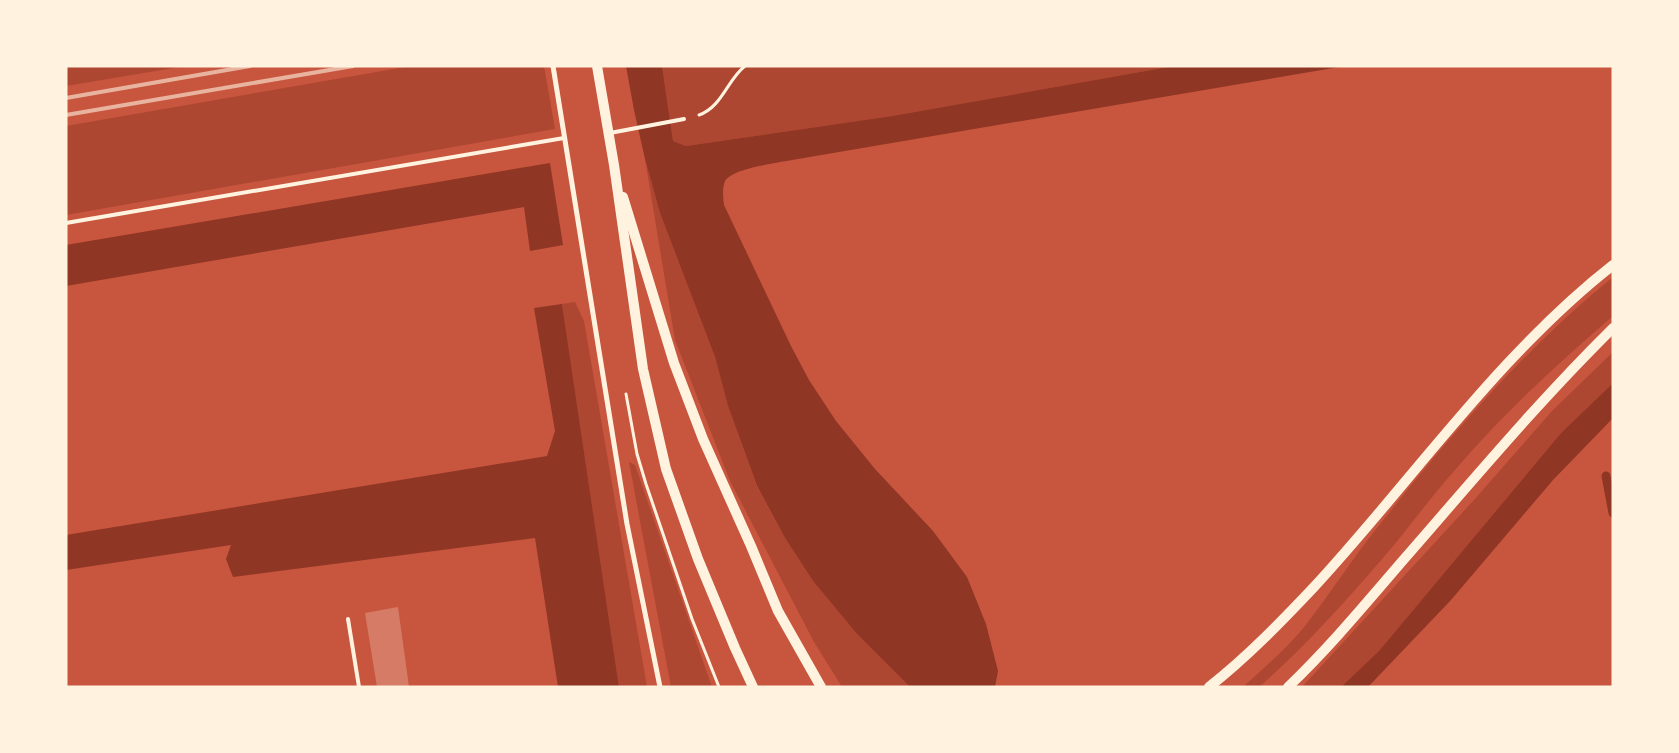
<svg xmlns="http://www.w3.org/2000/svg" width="1679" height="753" font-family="Barlow,sans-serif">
<rect width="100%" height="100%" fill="#c8553d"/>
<g fill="#ae4732">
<polygon points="66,66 185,66 66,86"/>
<polygon points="411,66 544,66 555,129 66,215 66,126"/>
<polygon points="662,66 1174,66 892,116 686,146 673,141"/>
<polygon points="645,159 660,213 715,357 728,406 757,487 785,538 813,581 857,634 910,687 842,687 814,642 730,481 675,340"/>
<path d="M1613 277V316C1557 364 1503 414 1455 470 1430 498 1408 529 1383 558 1344 603 1304 648 1259 687H1243C1264 668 1287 648 1305 626 1330 594 1352 559 1377 528 1448 438 1524 349 1613 277Z"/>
<polygon points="575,302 584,321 647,687 619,687 562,304"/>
<polygon points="1613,352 1613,383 1561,433 1379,651 1341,687 1302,687 1474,500 1552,411"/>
<polygon points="629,462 635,465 712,687 671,687"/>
</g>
<g fill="#8f3625">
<path d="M626 66H662L673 141 686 146 892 116 1174 66H1345L792 160C777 163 733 168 725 181 722 189 723 197 724 205L791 346 809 380 836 421 875 469 933 531 967 577 986 624 998 671 995 687H910L857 634 813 581 785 538 757 486 728 406 715 357 660 213 645 159 634 110Z"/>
<polygon points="550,163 563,245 530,251 524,207 66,286 66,245"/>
<polygon points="562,304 619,687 558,687 535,538 233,577 226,559 231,545 66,570 66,535 547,456 555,431 534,308"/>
<polygon points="1613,383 1613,418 1553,480 1451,600 1368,687 1341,687 1379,651 1561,433"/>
</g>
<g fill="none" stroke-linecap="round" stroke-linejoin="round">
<polyline stroke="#8f3625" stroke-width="9" points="1606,476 1613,513"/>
</g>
<polygon fill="#d67c66" points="398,607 409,687 377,687 365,613"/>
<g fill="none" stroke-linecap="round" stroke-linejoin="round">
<g stroke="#fff3e0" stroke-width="3">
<path d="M699 115C722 107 727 80 745 66"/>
<polyline points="626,394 637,454 646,484 692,619 719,687"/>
</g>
<g stroke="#fff3e0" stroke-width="4">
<polyline points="610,133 684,119"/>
<polyline points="66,223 564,138"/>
<polyline points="348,619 359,687"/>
</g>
<polyline stroke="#fff3e0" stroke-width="5" points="553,66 627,524 660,687"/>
<g stroke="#fff3e0" stroke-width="10">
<polyline points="597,66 614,165 643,369 666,469 698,559 735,648 753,687"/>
<polyline points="623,197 674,363 703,439 751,546 778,611 821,687"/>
<path d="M1209 687C1247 657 1281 622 1314 587 1412 481 1498 355 1613 265"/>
<path d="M1288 687C1330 647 1367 602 1405 558 1473 480 1539 401 1613 328"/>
</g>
<g stroke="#e9b49f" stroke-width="4">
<polyline points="66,98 250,66"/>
<polyline points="66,115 353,66"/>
</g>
</g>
<rect width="1679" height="753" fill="none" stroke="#fff3e0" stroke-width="135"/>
</svg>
